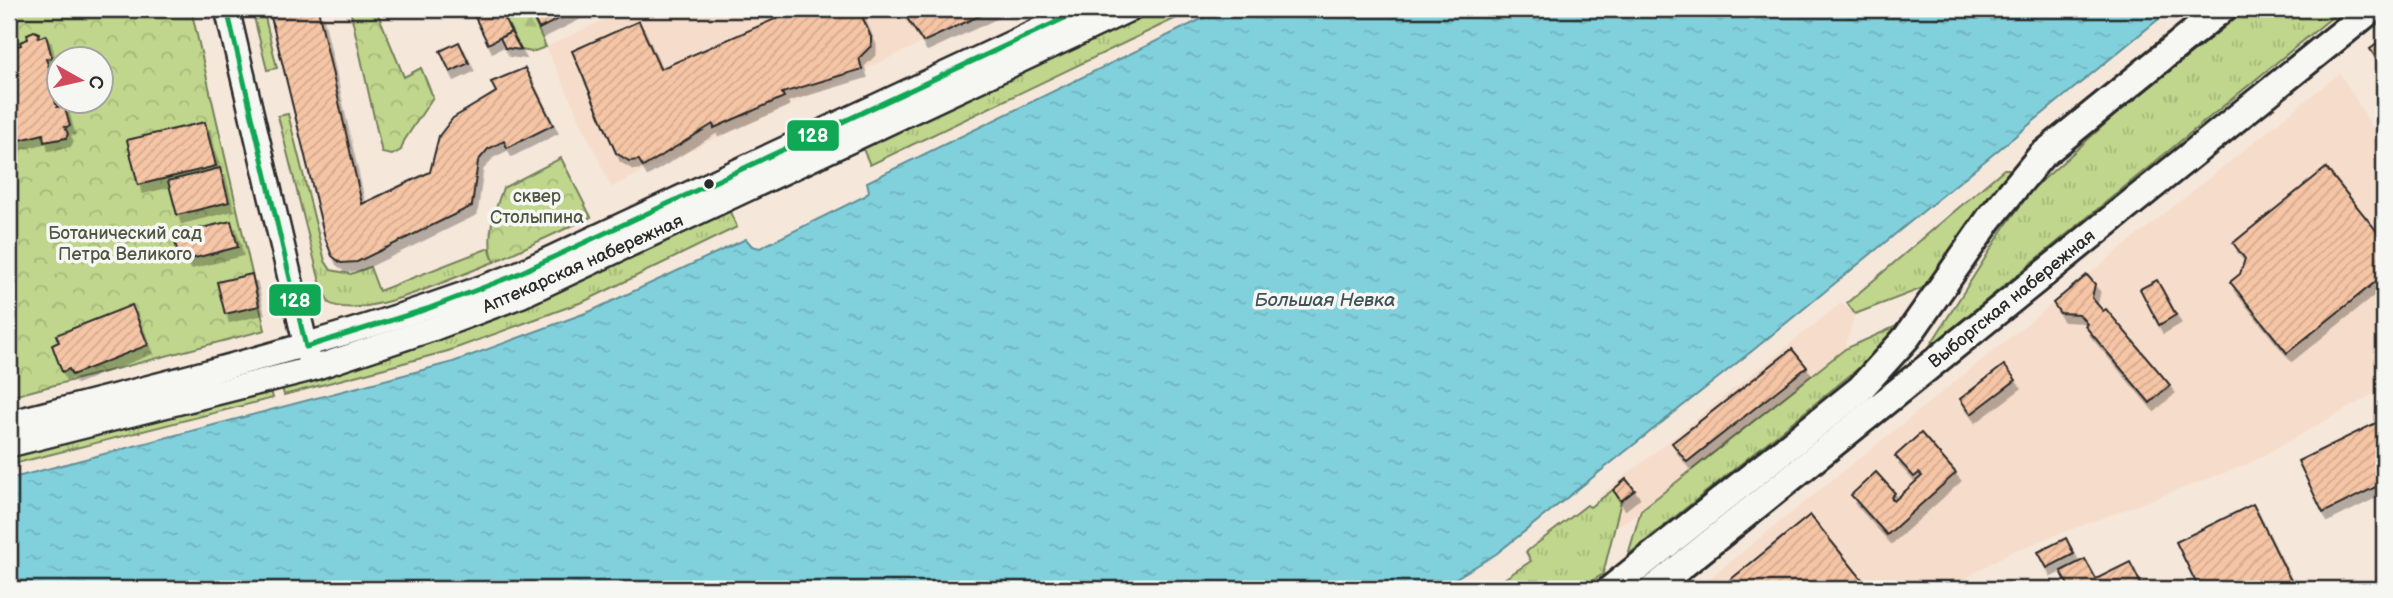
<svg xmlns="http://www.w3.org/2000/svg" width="2393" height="598" font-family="'Balsamiq Sans',sans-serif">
<defs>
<pattern id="grass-tufts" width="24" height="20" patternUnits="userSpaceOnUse" patternTransform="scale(1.75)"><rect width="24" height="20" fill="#bfd68c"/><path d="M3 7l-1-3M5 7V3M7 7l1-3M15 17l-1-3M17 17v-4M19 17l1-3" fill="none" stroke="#a4b879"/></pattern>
<pattern id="forest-firs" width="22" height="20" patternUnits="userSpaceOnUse" patternTransform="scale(1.75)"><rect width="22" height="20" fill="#bfd68c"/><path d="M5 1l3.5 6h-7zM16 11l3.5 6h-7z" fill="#a4b879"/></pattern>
<pattern id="park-crowns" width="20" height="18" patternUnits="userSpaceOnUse" patternTransform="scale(1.75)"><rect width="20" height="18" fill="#bfd68c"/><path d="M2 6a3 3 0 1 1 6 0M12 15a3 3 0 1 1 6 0" fill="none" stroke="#a4b879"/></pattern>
<pattern id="water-ripples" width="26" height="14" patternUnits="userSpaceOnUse" patternTransform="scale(1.75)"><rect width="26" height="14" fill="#81d1dd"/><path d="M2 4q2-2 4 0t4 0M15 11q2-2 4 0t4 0" fill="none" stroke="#70b4be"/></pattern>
<pattern id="building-hatch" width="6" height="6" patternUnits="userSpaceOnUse" patternTransform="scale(1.75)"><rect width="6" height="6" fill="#f6c5a5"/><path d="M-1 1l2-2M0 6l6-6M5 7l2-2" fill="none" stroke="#d3a98e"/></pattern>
<filter id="shadow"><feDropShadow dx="4.5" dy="8" stdDeviation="0" flood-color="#0004"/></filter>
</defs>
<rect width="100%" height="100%" fill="#f6e7db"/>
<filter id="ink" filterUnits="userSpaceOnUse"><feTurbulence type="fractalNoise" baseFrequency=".0143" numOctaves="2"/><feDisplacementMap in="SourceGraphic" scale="14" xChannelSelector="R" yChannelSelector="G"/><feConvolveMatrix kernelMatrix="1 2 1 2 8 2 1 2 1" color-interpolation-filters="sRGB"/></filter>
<g filter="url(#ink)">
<g fill="#f6ddcb">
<polygon points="627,9 650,9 657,20 682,9 995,9 611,187 546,47"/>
<polygon points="2340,73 2384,146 2384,388 2248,464 2008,553 1949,589 1696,589"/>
<polygon points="1841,303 1855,314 1845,349 1639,514 1614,527 1596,499"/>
</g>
<g fill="url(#grass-tufts)" stroke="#75805c" stroke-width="2">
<polygon points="252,9 263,9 277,68 267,70"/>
<polygon points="1152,9 1195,9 870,165 862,147"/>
<polygon points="2247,9 2342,9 1929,347 2006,225 2033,189 2114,116"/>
<path d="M288 114 325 261 331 270 351 274 370 267 379 291 489 248 494 262C458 275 363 322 329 303L321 286 278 116Z"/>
<polygon points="2004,169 2009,169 2009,174 1931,285 1855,314 1847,303"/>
<polygon points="729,210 737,227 585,301 522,324 448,351 284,395 282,387 437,339"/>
<polygon points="1910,320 1891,342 1628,555 1641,510 1845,349"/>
<polygon points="271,390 273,398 9,465 9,456"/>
<polygon points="1613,490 1621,501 1603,574 1579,589 1489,589 1531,561 1526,552 1587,505 1590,507"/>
</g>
<polygon fill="url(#forest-firs)" stroke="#75805c" stroke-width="2" points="500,9 529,9 546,47 532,52 521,50"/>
<g fill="url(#park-crowns)" stroke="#75805c" stroke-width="2" fill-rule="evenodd">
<path d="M9 9H191L265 330 9 397ZM60 60H102V102H60Z"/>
<polygon points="350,9 388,9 378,14 404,77 421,68 433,97 404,141 401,150 392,155 382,153"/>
<path d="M561 158 591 217 494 262C485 237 494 212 503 188Z"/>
</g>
<polygon fill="url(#water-ripples)" stroke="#5f8f96" stroke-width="2" points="1222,9 2171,9 1752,351 1496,554 1451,581 1444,589 9,589 9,479 453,362 591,311 746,239 752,246 760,248 865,196 869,191 867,182"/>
<g fill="url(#building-hatch)" stroke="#2b2b2b" stroke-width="2" filter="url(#shadow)">
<polygon points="269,9 318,9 362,204 430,172 439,136 453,118 496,92 491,82 525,68 553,125 507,148 504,141 488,149 478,161 472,206 357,262 341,263 332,256 325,238"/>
<polygon points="471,9 500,9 511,32 488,44"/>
<polygon points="529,9 578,9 539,29"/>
<polygon points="779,9 859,9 871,37 871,46 859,58 862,69 782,93 784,97 748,113 714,128 713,124 643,167 639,160 629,161 616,153 572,51 639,21 660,69 782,16"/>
<polygon points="901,9 994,9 923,42"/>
<polygon points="34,31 39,33 38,38 46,35 52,58 46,59 58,92 53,93 57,107 64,105 70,126 65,127 68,134 66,138 44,142 43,134 9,143 9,48 21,45 20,42 28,39 27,34"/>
<polygon points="511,32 521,50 505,48 500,38"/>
<polygon points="2384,39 2384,70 2370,49"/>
<polygon points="459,42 469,63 450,72 440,51"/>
<polygon points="205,122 216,166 138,185 127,140"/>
<polygon points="220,168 229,202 177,215 168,181"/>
<polygon points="2326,168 2384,240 2384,275 2287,353 2230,282 2240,274 2245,259 2233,243"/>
<polygon points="231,221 238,247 187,260 185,252 178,253 175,242 182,241 181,233"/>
<polygon points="252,274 259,306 225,314 217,282"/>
<polygon points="2087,275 2095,284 2092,298 2103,311 2106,309 2170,385 2150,403 2085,326 2087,324 2079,314 2060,313 2053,303"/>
<polygon points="2157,280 2176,315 2159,325 2140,289"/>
<polygon points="132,305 148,345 72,375 69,369 62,372 52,345 59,342 56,335"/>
<polygon points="1792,349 1807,367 1687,462 1672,443"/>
<polygon points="2004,365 2016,380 1971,414 1960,399"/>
<polygon points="2384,419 2384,483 2323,513 2298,461"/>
<polygon points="1921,433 1956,473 1887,535 1851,495 1876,472 1895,493 1891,497 1894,501 1922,476 1919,473 1914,477 1895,456"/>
<polygon points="1626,479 1635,490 1621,501 1613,490"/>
<polygon points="2253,504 2295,589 2199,589 2176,542"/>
<polygon points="1810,515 1870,589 1719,589"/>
<polygon points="2066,538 2074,554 2047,568 2038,552"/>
<polygon points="2085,559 2096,579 2130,562 2141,584 2131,589 2070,589 2061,571"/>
</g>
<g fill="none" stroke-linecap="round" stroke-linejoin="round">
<g stroke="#2b2b2b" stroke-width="28">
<g id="secondary">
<polyline points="227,9 309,359"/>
<path d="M9 423C179 380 348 339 513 276L1084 9"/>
<polyline points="9,445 311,369 435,328 520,296 1130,9"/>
</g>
</g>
<g stroke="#2b2b2b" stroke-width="32">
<g id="primary">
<polyline points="1611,589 1860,389 1907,337 1990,218 2041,156 2222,9"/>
<polyline points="1653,589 2372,9"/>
</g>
</g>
<use href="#secondary" stroke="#f6f6f2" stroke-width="23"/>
<use href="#primary" stroke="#f6f6f2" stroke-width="26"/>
<g stroke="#f6f6f2" stroke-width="10">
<polyline id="bus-1" points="227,9 306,347 427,309 513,276 1084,9"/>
</g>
<use href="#bus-1" stroke="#10a855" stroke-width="5"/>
</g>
</g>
<circle fill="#2b2b2b" stroke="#f6f6f2" stroke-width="2.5" cx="709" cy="184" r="6"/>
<g text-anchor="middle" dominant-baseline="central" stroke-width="7" stroke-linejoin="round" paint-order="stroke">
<g font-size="18" fill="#505643" stroke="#f6f6f2">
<text x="537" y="196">сквер<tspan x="537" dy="21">Столыпина</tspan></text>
<text x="125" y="233">Ботанический сад<tspan x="125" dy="21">Петра Великого</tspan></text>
</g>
<g font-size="18" fill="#2b2b2b" stroke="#f6f6f2">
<text transform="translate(583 264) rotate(-24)">Аптекарская набережная</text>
<text transform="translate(2012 299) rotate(-39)">Выборгская набережная</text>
</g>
<g font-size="19" font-style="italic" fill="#405458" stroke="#f6f6f2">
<text x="1325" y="300">Большая Невка</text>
</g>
</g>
<g stroke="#f6f6f2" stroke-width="2.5">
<rect x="786" y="119" width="54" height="33" rx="7" fill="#10a855"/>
<rect x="268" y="283" width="54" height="34" rx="7" fill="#10a855"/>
</g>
<g font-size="19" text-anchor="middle" font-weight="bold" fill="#fff">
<text x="813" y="142">128</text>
<text x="295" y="307">128</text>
</g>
<rect width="2393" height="598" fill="none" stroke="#f6f6f2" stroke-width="35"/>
<rect x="18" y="18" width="2358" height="563" fill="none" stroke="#2b2b2b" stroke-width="2.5" filter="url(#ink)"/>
<g transform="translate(80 80) rotate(98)"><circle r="33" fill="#f6f6f2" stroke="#a5a5a2" stroke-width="2"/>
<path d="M0-5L12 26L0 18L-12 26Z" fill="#d1495b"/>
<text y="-10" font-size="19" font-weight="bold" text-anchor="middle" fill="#2b2b2b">С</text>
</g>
</svg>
